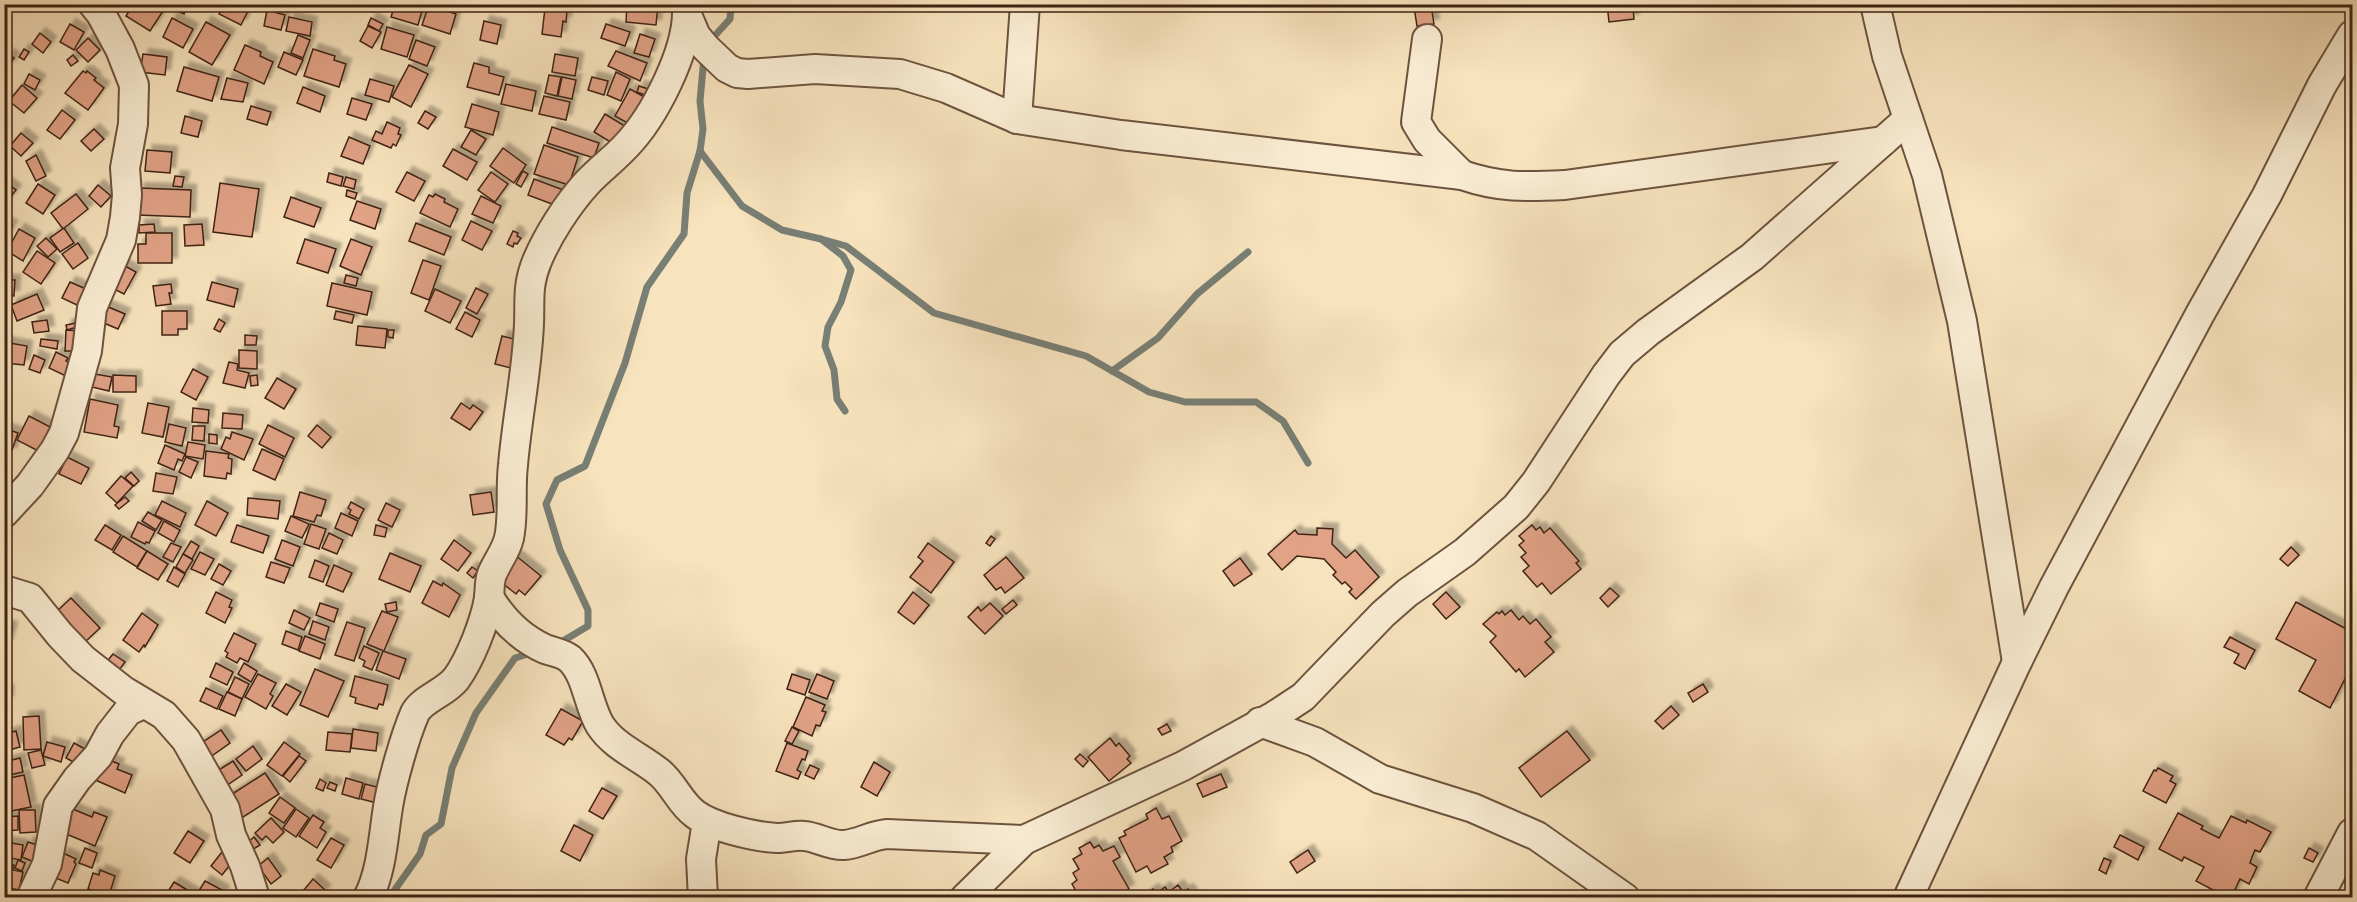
<svg xmlns="http://www.w3.org/2000/svg" width="2357" height="902" font-family="Alegreya,serif">
<defs>
<filter id="shadow"><feDropShadow dx="5.5" dy="-5.5" stdDeviation="1.5" flood-color="#0004"/></filter>
</defs>
<rect width="100%" height="100%" fill="#f7e3bd"/>
<filter id="stains"><feTurbulence type="fractalNoise" baseFrequency=".00333" numOctaves="4"/><feColorMatrix values="0 0 0 0 .2 0 0 0 0 .09 0 0 0 0 .02 0 0 0 .5 -.17"/></filter>
<radialGradient id="worn" r=".72"><stop offset=".6" stop-color="#630" stop-opacity="0"/><stop offset="1" stop-color="#630" stop-opacity=".3"/></radialGradient>
<g fill="none" stroke-linecap="round" stroke-linejoin="round">
<g stroke="#787f75" stroke-width="7">
<polyline points="710,41 730,19 731,4"/>
<polyline points="700,151 742,206 782,230 821,239 843,256 851,270 841,302 828,327 825,346 834,370 837,399 845,411"/>
<polyline points="821,239 846,246 934,313 1086,356 1149,392 1185,402 1256,402 1283,421 1308,463"/>
<polyline points="1112,371 1158,338 1197,294 1248,252"/>
<polyline points="558,644 588,626 588,610 560,550 546,504 557,480 585,466 625,363 647,287 684,234 687,193 700,151 703,129 700,101 704,57"/>
<polyline points="393,898 394,891 420,854 426,835 441,824 452,768 476,713 515,658 534,652"/>
</g>
</g>
<g fill="#e1a286" stroke="#3f2313" stroke-width="1.5" filter="url(#shadow)">
<polygon points="133,4 152,4 163,11 150,31 126,16"/>
<polygon points="168,4 188,4 184,14 168,7"/>
<polygon points="223,4 243,4 250,7 241,25 219,14"/>
<polygon points="313,4 334,4 332,11"/>
<polygon points="351,4 376,4 373,12"/>
<polygon points="395,4 423,7 418,25 391,17"/>
<polygon points="627,4 658,4 656,25 626,22"/>
<polygon points="1607,4 1638,4 1638,7 1633,8 1634,19 1609,22"/>
<polygon points="429,5 456,14 450,34 422,25"/>
<polygon points="1431,5 1434,24 1417,26 1414,7"/>
<polygon points="545,8 567,11 566,22 563,21 561,37 542,34"/>
<polygon points="267,10 285,15 281,30 264,26"/>
<polygon points="289,17 312,22 310,36 286,31"/>
<polygon points="172,18 193,29 183,48 163,37"/>
<polygon points="371,18 383,24 379,31 368,25"/>
<polygon points="484,21 501,25 497,44 480,40"/>
<polygon points="206,22 230,35 212,65 189,52"/>
<polygon points="70,24 84,32 74,50 60,42"/>
<polygon points="606,24 630,32 625,46 601,38"/>
<polygon points="368,26 381,32 372,48 360,41"/>
<polygon points="387,27 414,35 407,57 381,49"/>
<polygon points="40,33 51,42 43,53 32,44"/>
<polygon points="640,34 655,39 649,57 634,53"/>
<polygon points="298,35 310,40 303,58 291,53"/>
<polygon points="88,38 100,50 88,62 76,50"/>
<polygon points="416,40 435,47 427,66 409,59"/>
<polygon points="245,45 261,52 260,56 273,62 264,84 234,70"/>
<polygon points="24,49 29,52 24,60 19,57"/>
<polygon points="313,49 335,56 334,60 346,64 339,87 304,76"/>
<polygon points="616,51 647,63 640,81 608,66"/>
<polygon points="284,52 303,60 296,75 278,67"/>
<polygon points="9,54 14,58 9,66 4,63"/>
<polygon points="143,54 167,57 165,75 140,72"/>
<polygon points="555,54 578,58 575,76 552,72"/>
<polygon points="73,55 78,61 71,66 67,60"/>
<polygon points="474,63 489,67 489,73 504,77 499,95 467,87"/>
<polygon points="409,65 428,74 411,107 392,97"/>
<polygon points="184,67 219,77 212,101 177,91"/>
<polygon points="83,71 86,73 87,71 96,78 94,80 104,88 88,110 65,93"/>
<polygon points="616,72 630,79 621,101 607,95"/>
<polygon points="29,74 40,80 35,90 24,84"/>
<polygon points="549,75 561,77 557,96 545,93"/>
<polygon points="562,77 576,80 572,99 558,96"/>
<polygon points="592,77 608,81 604,95 588,90"/>
<polygon points="227,78 248,83 243,102 221,99"/>
<polygon points="370,79 394,86 389,102 365,95"/>
<polygon points="506,84 536,91 532,111 501,104"/>
<polygon points="22,85 37,98 24,113 9,101"/>
<polygon points="639,86 648,89 645,95 637,92"/>
<polygon points="303,87 325,96 320,112 297,103"/>
<polygon points="630,89 646,98 631,125 615,116"/>
<polygon points="544,96 570,102 566,120 539,114"/>
<polygon points="352,98 372,104 366,120 347,114"/>
<polygon points="472,104 499,112 493,135 465,127"/>
<polygon points="251,106 271,112 267,125 247,119"/>
<polygon points="62,110 75,120 60,139 47,130"/>
<polygon points="425,111 436,117 428,129 418,123"/>
<polygon points="605,114 628,128 617,146 594,132"/>
<polygon points="185,116 202,121 198,137 181,133"/>
<polygon points="387,122 400,128 398,134 401,135 396,146 393,144 391,148 372,140 376,131 382,134"/>
<polygon points="552,127 599,143 594,158 547,143"/>
<polygon points="94,129 104,139 91,151 81,141"/>
<polygon points="471,130 486,139 476,155 461,147"/>
<polygon points="21,133 33,143 21,156 10,146"/>
<polygon points="349,137 370,146 363,164 341,156"/>
<polygon points="544,145 578,157 569,185 534,174"/>
<polygon points="503,148 526,165 514,183 490,166"/>
<polygon points="453,149 477,162 467,180 443,166"/>
<polygon points="147,150 172,152 170,173 145,171"/>
<polygon points="36,155 46,176 36,181 26,161"/>
<polygon points="523,171 528,174 521,187 516,184"/>
<polygon points="407,172 425,181 414,201 396,192"/>
<polygon points="491,172 508,184 495,202 478,190"/>
<polygon points="329,173 343,177 341,186 327,182"/>
<polygon points="175,176 184,177 182,187 173,186"/>
<polygon points="346,177 356,180 354,189 343,186"/>
<polygon points="534,179 566,191 560,207 528,195"/>
<polygon points="4,181 16,190 4,205"/>
<polygon points="220,183 259,189 252,237 213,232"/>
<polygon points="38,184 55,195 43,214 26,203"/>
<polygon points="98,185 111,196 101,207 89,196"/>
<polygon points="139,188 191,190 190,217 137,215"/>
<polygon points="347,190 357,193 355,199 346,196"/>
<polygon points="76,194 88,209 63,229 51,213"/>
<polygon points="435,194 445,199 444,202 458,209 450,227 420,213 429,195 433,197"/>
<polygon points="481,196 501,206 493,223 472,214"/>
<polygon points="291,197 321,208 314,227 284,217"/>
<polygon points="357,201 381,209 375,229 350,220"/>
<polygon points="471,221 492,231 482,250 462,240"/>
<polygon points="4,222 12,226 4,240"/>
<polygon points="416,223 451,237 444,255 409,241"/>
<polygon points="154,224 155,232 139,233 139,225"/>
<polygon points="202,224 204,245 185,246 184,225"/>
<polygon points="64,228 74,243 60,252 50,238"/>
<polygon points="19,229 35,238 23,261 7,251"/>
<polygon points="513,231 518,233 517,236 521,238 517,244 514,243 513,247 507,244"/>
<polygon points="146,233 172,233 172,263 138,263 138,244 146,244"/>
<polygon points="46,238 57,249 48,257 37,246"/>
<polygon points="305,239 336,249 328,273 297,263"/>
<polygon points="351,239 372,247 361,275 340,266"/>
<polygon points="78,243 88,258 73,269 62,254"/>
<polygon points="37,251 55,263 41,284 23,272"/>
<polygon points="423,260 441,266 429,300 411,293"/>
<polygon points="118,262 136,272 124,294 106,285"/>
<polygon points="346,275 358,278 356,286 344,283"/>
<polygon points="4,280 15,280 14,296 4,295"/>
<polygon points="70,282 86,289 79,306 62,298"/>
<polygon points="212,282 238,289 234,307 207,300"/>
<polygon points="332,283 372,292 367,315 327,306"/>
<polygon points="171,284 172,293 169,293 171,304 156,306 153,286"/>
<polygon points="476,288 488,294 477,314 466,308"/>
<polygon points="435,289 461,301 450,323 425,311"/>
<polygon points="37,294 44,310 17,321 11,305"/>
<polygon points="106,306 125,314 118,329 99,321"/>
<polygon points="162,311 187,311 187,329 178,329 178,335 162,335"/>
<polygon points="336,311 354,315 352,323 334,319"/>
<polygon points="465,312 480,320 472,337 456,329"/>
<polygon points="219,319 225,323 220,332 214,329"/>
<polygon points="47,320 49,331 34,333 32,322"/>
<polygon points="76,323 77,327 67,330 66,325"/>
<polygon points="358,326 387,329 385,348 356,345"/>
<polygon points="66,330 83,331 82,351 65,351"/>
<polygon points="388,330 394,330 393,338 388,337"/>
<polygon points="245,335 257,336 256,345 245,345"/>
<polygon points="502,336 522,341 515,369 495,364"/>
<polygon points="41,339 58,341 57,349 40,346"/>
<polygon points="4,342 27,346 24,365 4,363"/>
<polygon points="239,350 257,351 257,369 239,368"/>
<polygon points="56,352 68,358 66,361 74,365 68,377 49,368"/>
<polygon points="34,355 45,360 40,373 29,369"/>
<polygon points="229,362 238,364 237,370 249,373 245,388 223,383"/>
<polygon points="193,369 208,377 196,400 181,392"/>
<polygon points="95,374 112,377 109,391 92,387"/>
<polygon points="113,375 136,376 136,392 113,392"/>
<polygon points="257,375 258,385 251,386 250,376"/>
<polygon points="277,378 296,389 284,409 265,398"/>
<polygon points="90,399 118,405 114,426 119,427 117,438 84,432"/>
<polygon points="148,403 169,407 163,437 142,433"/>
<polygon points="461,403 470,409 473,405 483,412 470,430 451,418"/>
<polygon points="193,408 209,410 208,423 192,422"/>
<polygon points="223,413 243,415 242,429 222,428"/>
<polygon points="29,416 56,430 44,454 17,440"/>
<polygon points="169,424 186,428 182,446 165,442"/>
<polygon points="268,425 294,438 285,457 259,444"/>
<polygon points="317,425 331,437 322,448 308,436"/>
<polygon points="193,426 205,426 204,441 192,440"/>
<polygon points="4,428 18,433 11,453 4,450"/>
<polygon points="232,432 253,439 244,460 221,449 226,437 230,439"/>
<polygon points="209,434 217,435 217,444 209,443"/>
<polygon points="188,442 205,445 203,459 185,456"/>
<polygon points="165,445 185,454 182,461 178,459 174,470 158,463"/>
<polygon points="262,449 284,459 275,480 253,470"/>
<polygon points="206,451 229,454 228,458 232,459 231,474 227,473 226,479 204,476"/>
<polygon points="67,457 89,468 81,484 59,474"/>
<polygon points="186,457 198,462 191,478 179,472"/>
<polygon points="131,472 139,481 134,486 125,478"/>
<polygon points="156,473 177,477 173,494 153,491"/>
<polygon points="121,476 133,486 117,503 106,493"/>
<polygon points="300,492 326,500 321,516 317,515 314,522 293,516"/>
<polygon points="491,492 494,512 473,515 470,495"/>
<polygon points="125,497 129,501 119,509 115,505"/>
<polygon points="248,498 280,501 278,519 247,515"/>
<polygon points="162,501 186,513 180,527 155,515"/>
<polygon points="207,501 228,513 216,536 195,525"/>
<polygon points="351,502 364,509 359,519 349,514 351,510 348,508"/>
<polygon points="386,503 400,510 392,527 378,520"/>
<polygon points="148,512 162,520 156,530 142,521"/>
<polygon points="341,513 358,521 352,536 335,528"/>
<polygon points="291,516 309,524 302,538 285,531"/>
<polygon points="164,521 180,530 174,542 158,533"/>
<polygon points="138,522 155,531 149,543 146,542 145,544 131,537"/>
<polygon points="311,524 326,529 319,549 304,544"/>
<polygon points="105,525 121,535 112,550 95,540"/>
<polygon points="237,525 269,536 263,553 231,542"/>
<polygon points="376,525 387,528 385,537 374,535"/>
<polygon points="1532,525 1536,530 1540,527 1544,533 1550,528 1579,561 1576,563 1581,569 1551,594 1542,583 1537,587 1523,571 1529,566 1521,557 1526,553 1519,545 1524,541 1519,536"/>
<polygon points="1317,528 1333,529 1332,544 1346,558 1355,550 1379,577 1356,599 1349,592 1352,589 1345,582 1342,584 1333,575 1336,572 1324,559 1297,556 1282,570 1268,554 1295,530 1298,534 1317,535"/>
<polygon points="329,533 343,540 337,554 322,548"/>
<polygon points="123,536 147,551 137,567 113,552"/>
<polygon points="991,536 995,539 990,546 986,543"/>
<polygon points="282,540 300,547 293,566 275,559"/>
<polygon points="454,540 471,553 458,571 441,559"/>
<polygon points="191,541 199,546 192,559 183,554"/>
<polygon points="171,543 181,547 173,562 163,557"/>
<polygon points="928,543 954,562 931,593 910,577 923,561 918,557"/>
<polygon points="2291,547 2299,555 2288,566 2280,559"/>
<polygon points="147,551 168,564 158,580 137,568"/>
<polygon points="200,552 214,559 205,575 191,569"/>
<polygon points="390,553 421,566 410,592 379,579"/>
<polygon points="183,554 193,560 185,573 176,567"/>
<polygon points="515,555 541,576 525,595 519,590 516,594 502,583 505,580 499,574"/>
<polygon points="1006,557 1024,578 1005,593 1001,587 996,590 984,575"/>
<polygon points="1240,558 1252,574 1234,586 1223,571"/>
<polygon points="315,560 329,566 323,582 309,577"/>
<polygon points="271,562 290,568 284,583 266,577"/>
<polygon points="219,564 231,571 223,585 211,579"/>
<polygon points="334,565 352,573 343,592 326,585"/>
<polygon points="174,567 185,574 178,587 167,581"/>
<polygon points="472,567 478,571 473,578 467,573"/>
<polygon points="433,581 442,586 443,583 460,595 449,617 422,603"/>
<polygon points="1610,588 1619,596 1608,607 1600,598"/>
<polygon points="216,592 232,600 229,607 232,608 225,623 206,613"/>
<polygon points="913,592 929,605 914,624 898,612"/>
<polygon points="1446,592 1460,607 1446,619 1433,604"/>
<polygon points="71,598 100,628 84,643 55,613"/>
<polygon points="1013,600 1017,605 1006,614 1002,609"/>
<polygon points="396,602 397,610 387,612 385,604"/>
<polygon points="2296,602 2352,632 2352,665 2330,708 2299,691 2316,660 2276,639"/>
<polygon points="320,603 338,609 334,622 316,615"/>
<polygon points="990,603 1003,616 985,634 968,617 978,607 981,611"/>
<polygon points="294,610 310,618 304,630 289,623"/>
<polygon points="1511,610 1519,620 1523,616 1530,624 1536,619 1551,637 1545,642 1554,652 1525,677 1519,669 1516,672 1490,642 1496,636 1483,624 1497,612 1499,614 1502,611 1505,615"/>
<polygon points="382,611 398,617 384,651 367,644"/>
<polygon points="142,613 158,625 145,647 144,645 139,652 123,640"/>
<polygon points="313,621 329,627 325,640 309,634"/>
<polygon points="347,622 365,628 354,661 335,655"/>
<polygon points="4,625 12,627 7,645 4,644"/>
<polygon points="286,631 302,637 298,650 282,644"/>
<polygon points="234,633 256,644 248,662 240,658 237,663 226,657 228,653 225,651"/>
<polygon points="305,636 325,644 320,659 299,651"/>
<polygon points="2230,637 2255,650 2245,669 2234,663 2239,654 2224,647"/>
<polygon points="364,646 379,653 372,670 363,666 365,661 359,658"/>
<polygon points="383,651 406,659 399,679 376,670"/>
<polygon points="113,654 125,662 117,673 105,664"/>
<polygon points="216,663 233,672 227,685 210,677"/>
<polygon points="244,663 257,671 251,682 238,674"/>
<polygon points="315,669 344,681 328,717 300,705"/>
<polygon points="258,674 276,683 270,694 273,696 266,709 245,697"/>
<polygon points="792,674 810,680 805,695 787,689"/>
<polygon points="817,674 834,681 827,699 809,692"/>
<polygon points="355,676 388,685 383,705 379,704 377,709 355,703 356,698 350,696"/>
<polygon points="235,677 249,684 242,699 228,692"/>
<polygon points="286,684 301,692 287,715 272,706"/>
<polygon points="1703,684 1708,692 1693,702 1688,693"/>
<polygon points="206,688 223,696 217,709 200,701"/>
<rect x="4" y="690" width="4" height="11"/>
<polygon points="227,692 242,699 235,716 219,709"/>
<polygon points="806,697 825,705 822,711 826,712 820,726 816,725 812,736 793,727"/>
<polygon points="1671,706 1679,715 1663,729 1655,721"/>
<polygon points="561,709 583,721 572,740 569,738 564,745 546,735"/>
<polygon points="39,716 41,749 24,750 23,717"/>
<polygon points="1167,724 1171,731 1162,735 1158,729"/>
<polygon points="792,727 799,731 792,744 785,741"/>
<polygon points="353,729 378,733 376,751 351,748"/>
<polygon points="221,730 230,743 206,760 197,746"/>
<polygon points="16,731 20,747 9,750 5,734"/>
<polygon points="1567,731 1590,760 1541,797 1519,768"/>
<polygon points="328,732 352,734 350,752 326,750"/>
<polygon points="1110,738 1116,746 1119,743 1130,756 1127,759 1131,763 1109,781 1088,757"/>
<polygon points="47,742 65,747 61,762 43,756"/>
<polygon points="284,742 300,754 282,776 267,765"/>
<polygon points="74,743 85,749 77,764 66,758"/>
<polygon points="787,743 808,751 805,760 802,759 797,770 801,772 798,779 776,771"/>
<polygon points="253,746 262,759 246,771 236,759"/>
<polygon points="41,750 45,765 32,768 28,753"/>
<polygon points="1080,754 1088,761 1083,767 1075,759"/>
<polygon points="299,756 306,761 290,782 283,776"/>
<polygon points="102,757 119,764 117,769 132,775 125,793 93,779"/>
<polygon points="20,758 23,772 5,776 4,762"/>
<polygon points="233,761 242,775 223,788 214,773"/>
<polygon points="874,762 890,772 877,796 861,787"/>
<polygon points="810,765 819,769 814,779 805,775"/>
<polygon points="2158,768 2173,776 2170,781 2176,784 2166,803 2143,791 2154,770 2156,771"/>
<polygon points="265,773 279,794 240,819 226,798"/>
<polygon points="1221,774 1227,787 1203,797 1197,784"/>
<polygon points="24,775 31,807 11,811 5,779"/>
<polygon points="346,778 363,783 359,799 342,794"/>
<polygon points="320,779 326,783 323,791 316,788"/>
<polygon points="330,782 337,785 335,791 327,788"/>
<polygon points="365,784 381,788 377,803 361,799"/>
<polygon points="602,788 617,796 603,819 589,811"/>
<polygon points="280,797 295,808 284,823 269,813"/>
<polygon points="68,807 92,817 94,812 107,817 95,846 59,831"/>
<polygon points="1156,808 1162,819 1169,816 1182,841 1171,847 1173,852 1164,857 1168,864 1151,873 1147,866 1136,872 1119,838 1126,835 1124,831 1148,819 1146,814"/>
<polygon points="296,809 309,818 296,837 283,828"/>
<polygon points="19,810 35,810 36,832 20,833"/>
<polygon points="2178,813 2203,826 2201,829 2219,838 2231,816 2246,823 2247,820 2271,832 2260,852 2255,850 2252,857 2250,863 2257,867 2249,884 2240,879 2231,898 2228,898 2196,881 2204,867 2184,857 2182,861 2159,849"/>
<polygon points="313,815 324,822 320,828 326,832 317,848 299,836"/>
<polygon points="18,816 18,830 4,831 4,817"/>
<polygon points="271,818 284,832 273,843 266,836 262,840 255,833"/>
<polygon points="574,825 593,835 580,861 561,851"/>
<polygon points="188,831 204,841 190,863 174,853"/>
<polygon points="2120,835 2144,847 2138,860 2114,847"/>
<polygon points="254,837 260,845 252,850 247,843"/>
<polygon points="331,838 344,845 331,868 317,860"/>
<polygon points="6,842 23,845 21,860 4,857"/>
<polygon points="28,842 40,846 34,862 22,857"/>
<polygon points="1090,842 1094,848 1099,845 1103,851 1114,846 1120,857 1113,861 1129,889 1115,898 1080,898 1072,884 1077,880 1073,873 1079,869 1073,859 1082,854 1079,848"/>
<polygon points="85,848 97,853 92,868 79,863"/>
<polygon points="2309,848 2318,853 2313,862 2304,858"/>
<polygon points="1308,850 1315,861 1297,873 1290,862"/>
<polygon points="222,852 233,861 222,875 211,866"/>
<polygon points="63,853 76,859 74,862 76,864 68,883 48,875"/>
<polygon points="268,858 281,876 271,884 258,866"/>
<polygon points="2104,858 2111,861 2106,874 2099,870"/>
<polygon points="18,860 25,863 22,871 15,868"/>
<polygon points="4,863 14,865 13,870 23,872 19,890 4,887"/>
<polygon points="100,870 115,876 109,896 88,889 93,873 99,875"/>
<polygon points="313,879 325,890 319,898 300,898 299,896"/>
<polygon points="205,881 224,891 221,898 203,898 197,894"/>
<polygon points="174,882 199,897 199,898 164,898"/>
<polygon points="1178,885 1183,892 1188,889 1194,898 1141,898 1153,889 1157,893 1165,887 1169,892"/>
</g>
<g fill="none" stroke-linecap="round" stroke-linejoin="round">
<g stroke="#6d533e" stroke-width="32">
<g id="minor">
<polyline points="1875,4 1887,56 1927,175 1962,321 2017,662"/>
<path d="M687 15 696 36 706 48 727 68 737 73 748 74 815 69 900 74 946 88 1017 119 1121 135 1462 175C1500 188 1525 187 1565 185L1883 141"/>
<polyline points="1427,39 1416,122 1427,140 1462,175"/>
<polyline points="1017,119 1025,4"/>
<polyline points="4,513 30,485 55,450 64,433 87,351 92,308 121,240 125,217 127,195 125,168 133,124 134,85 120,49 101,14 93,4"/>
<polyline points="4,590 30,598 60,635 83,659 124,691 164,715 186,740 225,809 231,835 245,866 255,898"/>
<path d="M489 597C502 619 521 638 545 649 553 652 563 653 570 659 587 675 588 705 600 725 614 747 641 757 660 773 674 785 680 803 695 814 712 827 755 837 777 838 786 838 796 835 804 836 818 837 830 846 844 845 859 844 872 835 887 834L1024 840"/>
<polyline points="1260,722 1315,742 1380,779 1473,808 1537,836 1625,898"/>
<polyline points="31,898 47,864 58,806 77,779 98,756 110,734 128,711 143,704"/>
<path d="M368 898C382 870 383 838 388 807 392 782 405 736 415 713 422 699 445 693 456 679 470 660 485 622 489 598 490 589 489 582 492 574 497 562 506 551 509 538 514 515 510 489 513 465 517 418 527 371 529 324 530 299 527 286 537 261 548 235 567 205 587 183 599 170 614 159 626 146 654 117 688 51 687 10"/>
<polyline points="703,898 701,859 707,822"/>
<polyline points="965,898 1024,840 1183,766 1274,716 1303,697 1383,614 1407,593 1465,552 1516,507 1536,482 1606,375 1622,354 1648,332 1752,257 1908,119"/>
<polyline points="1908,898 2017,662 2054,587 2200,314 2267,195 2322,85 2352,35"/>
<polyline points="2318,898 2352,833"/>
</g>
</g>
<use href="#minor" stroke="#faedd4" stroke-width="28"/>
</g>
<rect width="2357" height="902" fill="none" stroke="#f7e3bd" stroke-width="24"/>
<rect x="6" y="6" width="2345" height="890" fill="none" stroke="#3f2313" stroke-width="3"/>
<rect x="12" y="12" width="2333" height="878" fill="none" stroke="#3f2313" stroke-width="1.5"/>
<rect width="100%" height="100%" filter="url(#stains)"/>
<rect width="100%" height="100%" fill="url(#worn)"/>
</svg>
